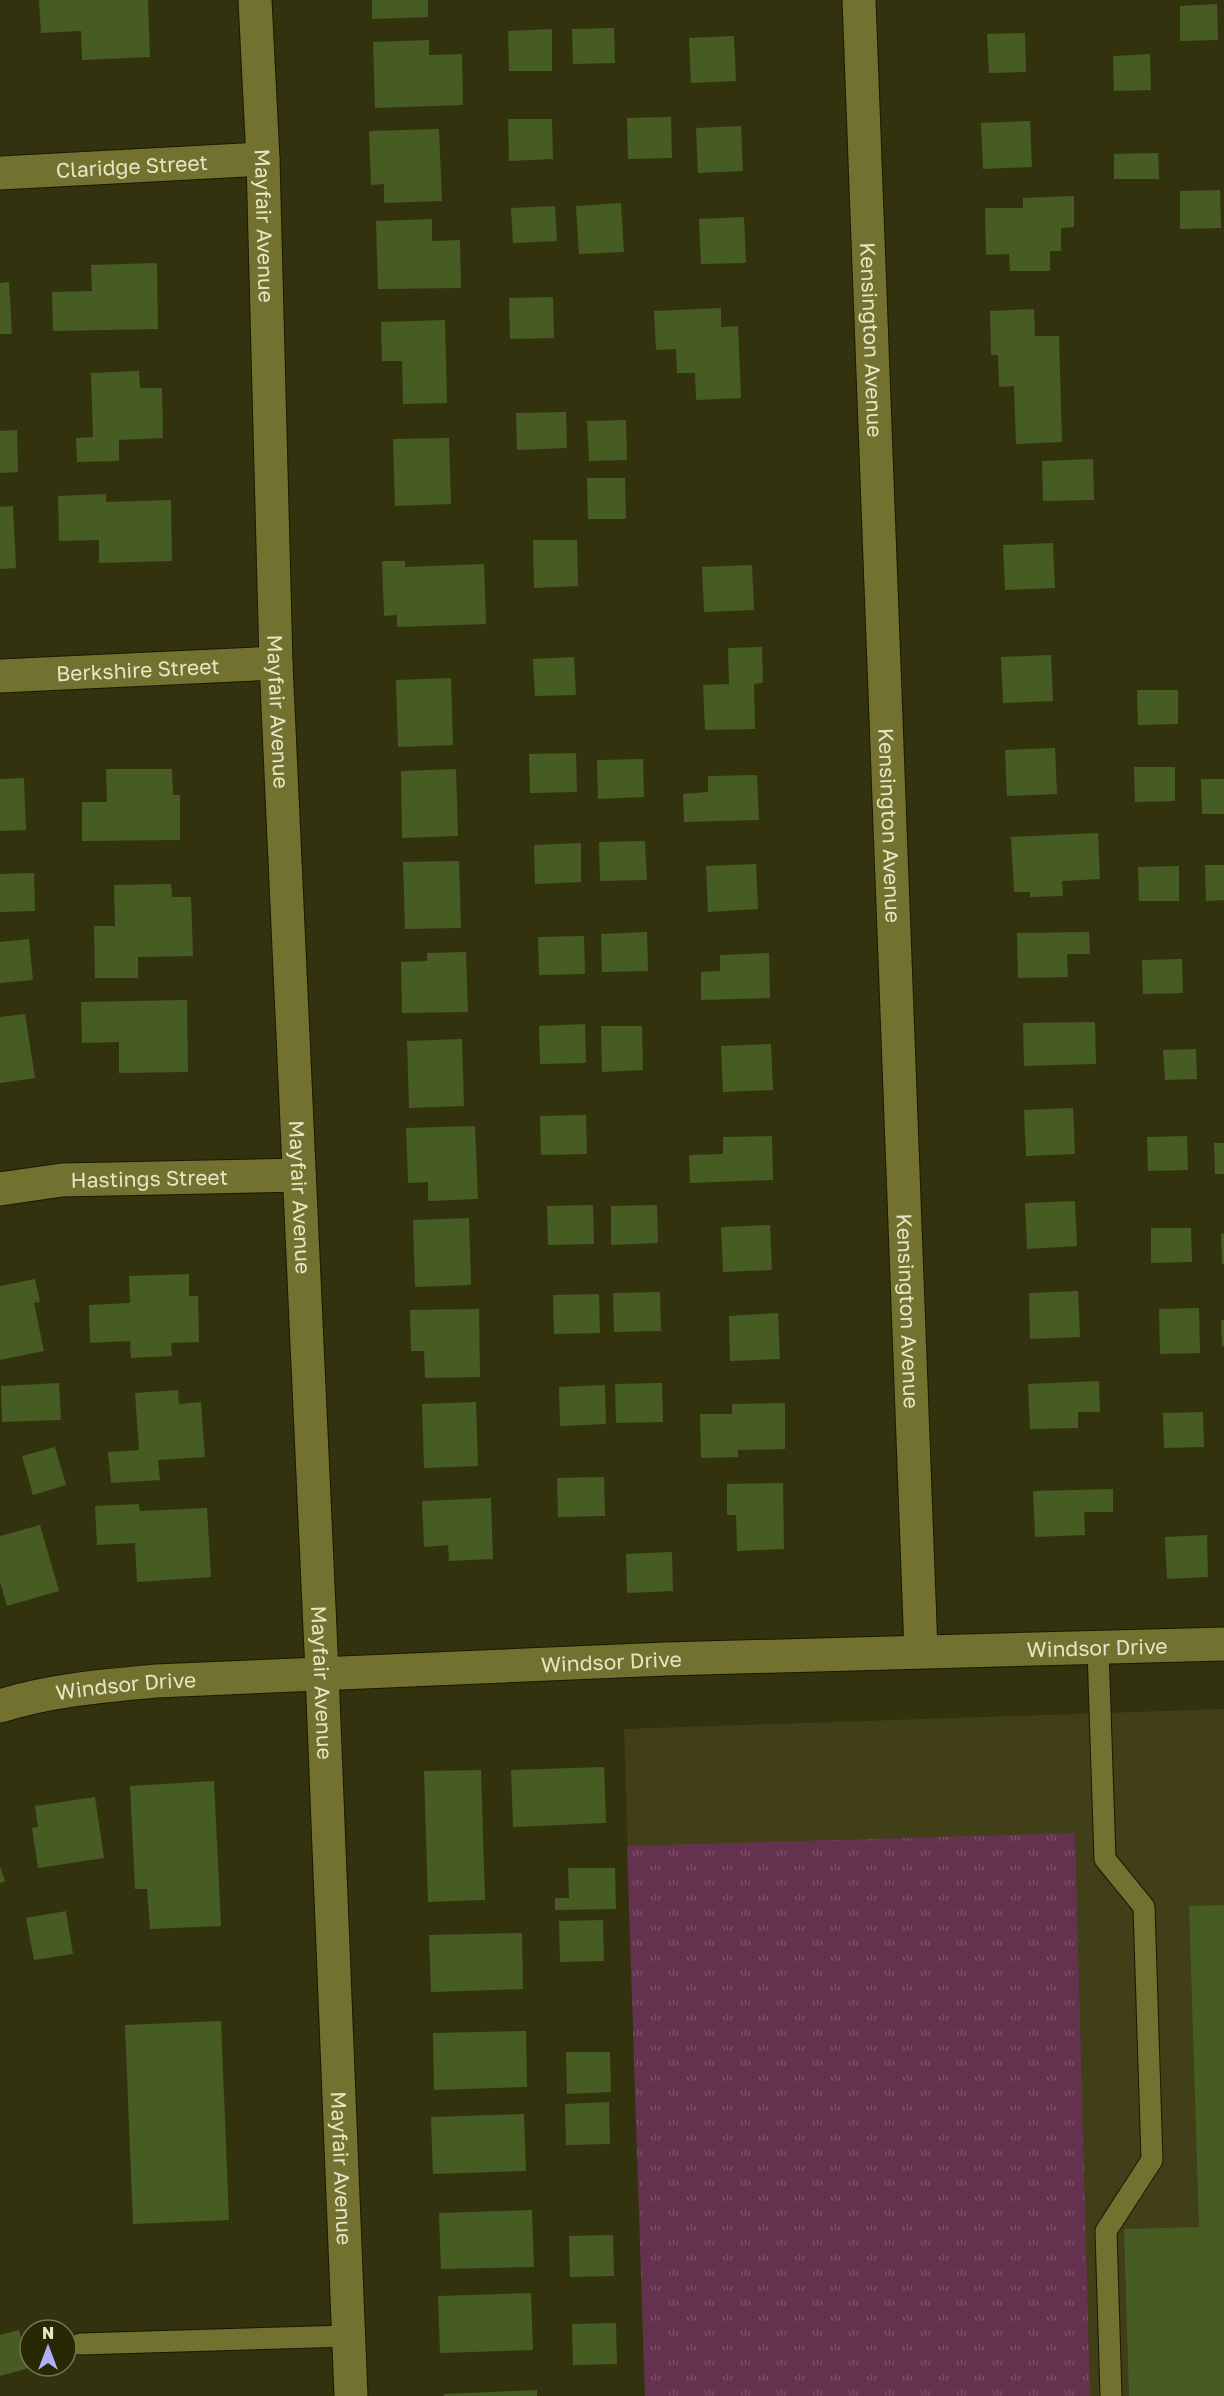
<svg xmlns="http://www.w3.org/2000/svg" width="1224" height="2396" font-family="'Golos Text',sans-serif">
<defs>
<pattern id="park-tufts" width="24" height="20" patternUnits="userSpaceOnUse" patternTransform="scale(1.5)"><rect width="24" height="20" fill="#64324e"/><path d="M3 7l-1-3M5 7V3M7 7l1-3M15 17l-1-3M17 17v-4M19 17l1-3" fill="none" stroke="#7a5066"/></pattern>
</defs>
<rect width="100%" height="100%" fill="#33320f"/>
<polygon fill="#403f17" points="1224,1709 1224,2396 645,2396 624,1729"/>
<polygon fill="url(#park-tufts)" points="1075,1833 1090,2396 645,2396 627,1846"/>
<g fill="#465c22">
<polygon points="39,0 148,0 150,57 82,60 81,31 41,33"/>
<polygon points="372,0 428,0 428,17 372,19"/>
<polygon points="1217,4 1218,40 1180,41 1180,6"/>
<polygon points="614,28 615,63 573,64 572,29"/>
<polygon points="552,29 552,71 509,71 508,31"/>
<polygon points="1025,33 1026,72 989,73 987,34"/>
<polygon points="734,36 736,81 691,83 689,38"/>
<polygon points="429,40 429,55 462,54 463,105 375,108 373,42"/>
<polygon points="1150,54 1151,90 1114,91 1113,56"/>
<polygon points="671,117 672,158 628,159 627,118"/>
<polygon points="508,119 552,119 553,159 509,161"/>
<polygon points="1030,121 1032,167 983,169 981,123"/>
<polygon points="741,126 743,171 698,173 696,128"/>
<polygon points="439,129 442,201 384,203 384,184 371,185 369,131"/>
<polygon points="1158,153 1159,179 1114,179 1114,154"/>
<polygon points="1220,190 1221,228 1180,229 1180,191"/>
<polygon points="1074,196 1074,227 1061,228 1061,251 1050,251 1050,271 1010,271 1009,254 986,255 985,208 1023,208 1023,198"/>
<polygon points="621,203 624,252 579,254 576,206"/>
<polygon points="555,206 557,241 513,243 511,208"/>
<polygon points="744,217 746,263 701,264 699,219"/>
<polygon points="432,219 432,241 460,240 461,288 378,289 376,221"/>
<polygon points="157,263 158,329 53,331 52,292 92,291 91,265"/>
<polygon points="9,282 12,334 0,334 0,283"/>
<polygon points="553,297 554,338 510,339 509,298"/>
<polygon points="721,308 721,327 738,326 741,398 696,400 695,373 677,373 676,349 656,350 654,311"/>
<polygon points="1034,309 1035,336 1059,336 1062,442 1016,444 1014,386 999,387 998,355 991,355 990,311"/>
<polygon points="445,320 447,403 403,404 402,361 382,361 381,322"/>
<polygon points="139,371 140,388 162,388 163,438 119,440 119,461 77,462 76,438 93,437 91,373"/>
<polygon points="566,412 567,448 517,450 516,413"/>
<polygon points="626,420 627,460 589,461 587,421"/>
<polygon points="17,430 18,472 0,473 0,431"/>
<polygon points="449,438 451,504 395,506 393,439"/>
<polygon points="1093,459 1094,500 1043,501 1042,461"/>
<polygon points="587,478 625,478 626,519 588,519"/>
<polygon points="106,494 106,502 171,500 172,561 99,563 99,540 59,541 58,496"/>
<polygon points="13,506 16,568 0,569 0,507"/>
<polygon points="533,540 577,540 578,586 534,588"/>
<polygon points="1053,543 1055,588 1005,590 1003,545"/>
<polygon points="382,561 405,561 405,567 484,564 486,624 397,627 397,615 384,616"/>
<polygon points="752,565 754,610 704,612 702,567"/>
<polygon points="762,647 763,683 754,684 755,729 705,730 703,685 729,684 728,648"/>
<polygon points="1051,655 1053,701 1003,703 1001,657"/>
<polygon points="574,657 576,695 535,696 533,659"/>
<polygon points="451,678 453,745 398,747 396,680"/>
<polygon points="1137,690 1178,690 1178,724 1138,725"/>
<polygon points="1055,748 1057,794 1007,796 1005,750"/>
<polygon points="576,753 577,792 530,793 529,754"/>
<polygon points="643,759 644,797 598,799 597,760"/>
<polygon points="1134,767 1175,767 1175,801 1135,802"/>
<polygon points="106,769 172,769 173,795 180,795 180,840 82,841 82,802 107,802"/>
<polygon points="456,769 458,836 402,838 401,771"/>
<polygon points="757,775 759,820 684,822 683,794 708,792 708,776"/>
<polygon points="24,778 26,830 0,831 0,779"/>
<polygon points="1201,779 1224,779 1224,814 1202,814"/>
<polygon points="1098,833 1100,879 1062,881 1063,896 1030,897 1030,892 1014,892 1011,837"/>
<polygon points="645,841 647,880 600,881 599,842"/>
<polygon points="581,843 581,882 535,884 534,845"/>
<polygon points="459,861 461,928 405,929 403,862"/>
<polygon points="756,864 758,909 708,912 706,866"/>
<polygon points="1205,865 1224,865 1224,900 1206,901"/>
<polygon points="1179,866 1179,901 1139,901 1138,867"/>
<polygon points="34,873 35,911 0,912 0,874"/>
<polygon points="171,884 172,897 191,897 193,956 138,957 138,978 95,978 94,926 115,926 114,885"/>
<polygon points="647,932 648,971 602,972 601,934"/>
<polygon points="1089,932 1090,954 1067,954 1068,977 1018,978 1017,933"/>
<polygon points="584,936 585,974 539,975 538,937"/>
<polygon points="29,939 33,980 0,983 0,942"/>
<polygon points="466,952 468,1012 402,1013 401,962 427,961 427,953"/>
<polygon points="769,953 770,998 701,1000 701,972 720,971 720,955"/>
<polygon points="1182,959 1183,993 1143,994 1142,960"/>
<polygon points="187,1000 188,1072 119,1073 119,1042 82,1043 81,1002"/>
<polygon points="25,1014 35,1078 0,1083 0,1017"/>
<polygon points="1095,1022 1096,1064 1024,1066 1023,1023"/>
<polygon points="585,1024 586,1063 540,1064 539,1026"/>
<polygon points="601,1026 642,1026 643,1070 602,1072"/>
<polygon points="462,1039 464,1106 409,1108 407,1041"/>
<polygon points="771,1044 773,1090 723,1092 721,1046"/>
<polygon points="1196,1049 1197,1079 1165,1080 1163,1050"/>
<polygon points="1073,1108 1075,1154 1026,1156 1024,1110"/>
<polygon points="586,1115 587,1154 541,1155 540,1116"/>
<polygon points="475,1126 478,1199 428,1201 428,1182 408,1183 406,1128"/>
<polygon points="772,1136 773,1180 690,1183 689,1155 723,1154 723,1137"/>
<polygon points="1187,1136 1188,1170 1148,1171 1147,1137"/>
<polygon points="1214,1143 1224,1143 1224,1174 1215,1174"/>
<polygon points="1075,1201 1077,1246 1027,1249 1025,1203"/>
<polygon points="593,1205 594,1244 548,1245 547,1206"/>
<polygon points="657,1205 658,1243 611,1245 611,1206"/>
<polygon points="469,1218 471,1285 415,1287 413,1220"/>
<polygon points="770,1225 772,1270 723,1272 721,1227"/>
<polygon points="1151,1228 1191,1228 1192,1262 1151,1263"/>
<polygon points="1224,1233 1224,1264 1222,1264 1221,1234"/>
<polygon points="189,1274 189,1296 198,1296 199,1342 171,1343 172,1356 131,1358 130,1341 90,1343 89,1305 130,1303 129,1276"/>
<polygon points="35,1279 40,1302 34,1303 44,1351 0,1360 0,1286"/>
<polygon points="1078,1291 1080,1337 1030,1339 1029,1293"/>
<polygon points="660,1292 661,1331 614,1332 613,1293"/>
<polygon points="599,1294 600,1333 554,1334 553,1295"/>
<polygon points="1199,1308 1200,1353 1160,1354 1159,1309"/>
<polygon points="479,1309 480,1377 425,1378 424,1351 411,1351 410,1310"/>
<polygon points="778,1313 780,1359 730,1361 729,1316"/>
<polygon points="1221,1320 1224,1320 1224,1346 1222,1346"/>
<polygon points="1099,1381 1100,1412 1078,1412 1078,1428 1030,1429 1028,1384"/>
<polygon points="59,1383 61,1420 2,1422 1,1386"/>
<polygon points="662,1383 663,1422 616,1423 615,1384"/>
<polygon points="605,1385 606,1424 560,1426 559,1387"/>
<polygon points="178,1390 179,1404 201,1402 205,1457 158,1460 160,1480 111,1483 108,1452 139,1450 135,1393"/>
<polygon points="476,1402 478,1466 424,1468 422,1404"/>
<polygon points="785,1403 785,1449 738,1450 738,1457 701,1458 700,1414 732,1414 732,1404"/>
<polygon points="1203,1412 1204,1447 1164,1448 1163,1413"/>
<polygon points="55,1447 66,1485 33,1495 22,1456"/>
<polygon points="604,1477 605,1516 558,1517 557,1478"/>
<polygon points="783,1483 784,1549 737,1551 736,1515 727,1515 727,1484"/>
<polygon points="1113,1489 1113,1512 1084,1512 1085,1535 1035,1537 1033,1491"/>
<polygon points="491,1498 493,1559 449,1561 448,1545 424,1547 422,1501"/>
<polygon points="139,1504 140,1511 207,1508 211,1577 137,1582 135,1543 97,1545 95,1506"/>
<polygon points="40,1525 59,1591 7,1606 0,1582 0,1536"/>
<polygon points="1207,1535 1208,1577 1167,1579 1165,1537"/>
<polygon points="672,1552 673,1591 627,1593 626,1554"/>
<polygon points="604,1767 606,1823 513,1827 511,1770"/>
<polygon points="481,1770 485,1900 428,1902 424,1771"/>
<polygon points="214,1781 221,1926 150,1929 147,1889 135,1889 130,1786"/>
<polygon points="95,1797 104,1858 38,1868 32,1828 38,1827 35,1806"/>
<polygon points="0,1866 5,1881 0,1883"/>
<polygon points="568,1868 615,1868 616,1909 555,1910 555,1898 569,1898"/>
<polygon points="1224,1905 1224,2396 1129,2396 1124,2229 1199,2227 1189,1906"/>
<polygon points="66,1911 73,1954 34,1960 26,1918"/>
<polygon points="603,1920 604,1961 560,1962 559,1921"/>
<polygon points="522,1933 523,1989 431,1992 429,1935"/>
<polygon points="221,2021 229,2220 133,2224 125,2025"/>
<polygon points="526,2031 527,2087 434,2090 433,2033"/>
<polygon points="566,2052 610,2052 611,2092 567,2094"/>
<polygon points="609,2102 610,2144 566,2145 565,2104"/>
<polygon points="524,2114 526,2171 433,2174 431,2117"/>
<polygon points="532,2210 534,2267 441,2269 439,2213"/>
<polygon points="613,2235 614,2276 570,2277 569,2236"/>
<polygon points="531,2293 533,2350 440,2353 438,2296"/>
<polygon points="616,2323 617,2364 573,2365 572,2324"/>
<polygon points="19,2330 29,2368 0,2376 0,2335"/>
<polygon points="537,2390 537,2396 444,2396 444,2394"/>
</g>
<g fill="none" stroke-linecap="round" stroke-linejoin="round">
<g stroke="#1a1905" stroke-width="23">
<g id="lane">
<polyline points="1098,1649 1105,1859 1144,1907 1152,2160 1106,2231 1111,2396"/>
<polyline points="80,2344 349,2336"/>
</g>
</g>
<g stroke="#1a1905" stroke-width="35">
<g id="street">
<path id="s1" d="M255 0 263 159 276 663 322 1673 351 2396"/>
<path id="s2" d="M859 0 921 1651"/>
<path id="s3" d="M0 173 263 159"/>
<path id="s4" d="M0 676 276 663"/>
<path id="s5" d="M0 1189 62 1180 299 1175"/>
<path id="s6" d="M0 1706C50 1690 104 1686 156 1681L666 1659 1224 1644"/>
</g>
</g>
<use href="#lane" stroke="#737130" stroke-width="21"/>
<use href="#street" stroke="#737130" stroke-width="33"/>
</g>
<g text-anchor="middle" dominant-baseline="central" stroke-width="4.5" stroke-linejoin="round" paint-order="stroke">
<g font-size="21" fill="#e6e6c5" stroke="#292804">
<text stroke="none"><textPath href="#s3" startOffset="132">Claridge Street</textPath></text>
<text stroke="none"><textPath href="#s1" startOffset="226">Mayfair Avenue</textPath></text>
<text stroke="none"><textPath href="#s2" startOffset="340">Kensington Avenue</textPath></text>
<text stroke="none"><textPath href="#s4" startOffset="138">Berkshire Street</textPath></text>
<text stroke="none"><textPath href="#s1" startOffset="712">Mayfair Avenue</textPath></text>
<text stroke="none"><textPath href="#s2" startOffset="826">Kensington Avenue</textPath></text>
<text stroke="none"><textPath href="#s5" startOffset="150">Hastings Street</textPath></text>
<text stroke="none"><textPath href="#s1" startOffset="1198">Mayfair Avenue</textPath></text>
<text stroke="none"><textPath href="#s2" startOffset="1312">Kensington Avenue</textPath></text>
<text stroke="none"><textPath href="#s6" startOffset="1100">Windsor Drive</textPath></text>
<text stroke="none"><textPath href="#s6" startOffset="614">Windsor Drive</textPath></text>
<text stroke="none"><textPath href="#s1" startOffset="1684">Mayfair Avenue</textPath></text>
<text stroke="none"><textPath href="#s6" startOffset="128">Windsor Drive</textPath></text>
<text stroke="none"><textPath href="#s1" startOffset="2170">Mayfair Avenue</textPath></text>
</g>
</g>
<g transform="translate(48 2348)"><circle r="28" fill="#292804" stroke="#757451" stroke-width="1.5"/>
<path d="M0-4.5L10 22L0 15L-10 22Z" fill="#b3adf9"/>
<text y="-9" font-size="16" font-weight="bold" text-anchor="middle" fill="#e6e6c5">N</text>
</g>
</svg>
